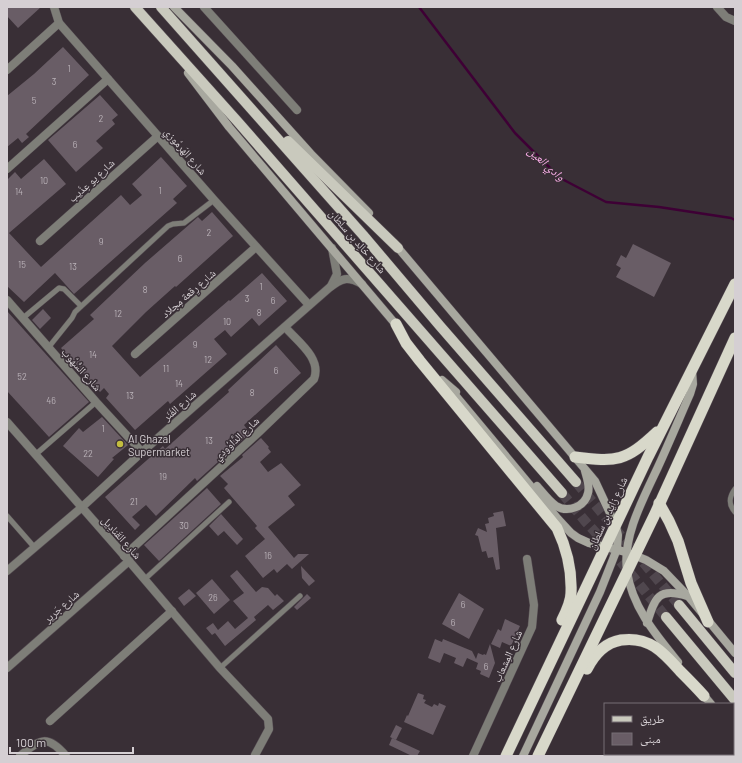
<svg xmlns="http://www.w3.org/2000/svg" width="742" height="763" font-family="Barlow,'Noto Naskh Arabic',sans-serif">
<rect width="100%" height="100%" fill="#392f36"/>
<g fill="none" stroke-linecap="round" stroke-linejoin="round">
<polyline stroke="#3e0035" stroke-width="2.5" points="419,7 515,133 560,178 606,202 659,207 731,218 735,220"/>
</g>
<g fill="#695d66">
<polygon points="7,7 41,7 18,28 7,16"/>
<polygon points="63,47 89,75 26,134 29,137 22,143 18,138 7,147 7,96 34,74"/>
<polygon points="100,95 118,115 112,120 115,124 96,141 103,148 76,172 48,140"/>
<polygon points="161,157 187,186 173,199 177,203 74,294 55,273 24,302 7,286 7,180 15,172 21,179 44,159 66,184 9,233 41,267 121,195 130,205 142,195 132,184"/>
<polygon points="212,212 233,236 176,287 175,286 146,312 112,346 140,377 229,300 230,301 262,273 287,301 259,326 252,318 231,337 225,330 214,339 227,354 170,404 168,401 135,430 106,398 109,394 104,388 100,392 61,348 94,319 90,315 145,263 198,217 202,221"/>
<polygon points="633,244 671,263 654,297 616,277 621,268 616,265 621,255 626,258"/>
<polygon points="43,309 51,318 40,329 32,320"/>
<polygon points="7,311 89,402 49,437 7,391"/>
<polygon points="276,345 301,373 244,425 250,433 197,481 195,478 156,516 146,505 132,517 140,525 135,530 105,497 163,446 165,449 229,392 228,390"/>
<polygon points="102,417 128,445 112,458 114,459 98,477 63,446 79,428 83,432"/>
<polygon points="261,438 269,447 268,448 271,452 260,462 268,472 281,463 301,485 288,496 295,505 268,527 294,558 298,554 309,554 292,569 287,564 277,573 274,569 263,578 245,556 265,539 255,528 257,526 224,488 228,484 220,476 243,457 242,455"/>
<polygon points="207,488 221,504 159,561 144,545"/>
<polygon points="503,511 506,526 496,528 500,569 496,570 493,557 488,558 486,551 482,552 478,536 475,535 478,528 487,532 485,524 489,523 488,518 494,516 493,513"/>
<polygon points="221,514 243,539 237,545 224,531 218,536 209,526"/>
<polygon points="301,566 315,581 309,586 302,578"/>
<polygon points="237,570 256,592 262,587 268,588 275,596 277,594 284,601 273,610 268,605 254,617 256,620 225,646 215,633 212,635 206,628 213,623 218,630 228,621 235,629 248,618 233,601 244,593 230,576"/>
<polygon points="212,579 230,600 214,614 196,593"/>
<polygon points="189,589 196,596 184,606 178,598"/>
<polygon points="459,593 484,609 469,639 442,624"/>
<polygon points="307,594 311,598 297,610 294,607"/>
<polygon points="505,619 520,626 511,646 502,642 500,648 491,644 498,629 501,631"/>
<polygon points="435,639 442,642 443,639 472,651 476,659 478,653 483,655 484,654 486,655 490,644 495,663 489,678 480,674 481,671 476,669 478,663 467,658 463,667 454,663 456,658 444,653 440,663 428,658"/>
<polygon points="418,693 424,695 423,699 426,700 424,703 432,707 434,704 438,706 439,703 446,706 433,735 404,722 407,715 408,716"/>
<polygon points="396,725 402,728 396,740 390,737"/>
<polygon points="392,738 420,751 417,756 412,756 389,745"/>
</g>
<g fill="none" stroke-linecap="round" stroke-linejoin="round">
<g stroke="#50474e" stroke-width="10" stroke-dasharray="10 5" stroke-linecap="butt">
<polyline points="576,482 679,605"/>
<polyline points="562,493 585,521 608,546 666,617"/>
</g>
<g stroke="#554c52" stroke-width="6">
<g id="service">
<polyline points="23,318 59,288 64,289 81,306"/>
<polyline points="48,348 72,318 75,312 168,226 173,224 184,223 214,200"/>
<polyline points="35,455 96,402"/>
<path d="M735 489C729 497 728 504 735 512"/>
<polyline points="7,516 35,548"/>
<polyline points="145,579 229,502"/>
<polyline points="220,668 300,596"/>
</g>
</g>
<g stroke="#554c52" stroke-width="9">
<g id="minor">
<polyline points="54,7 59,23 214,200 309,305"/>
<polyline points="204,7 297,110"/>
<polyline points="717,7 726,17 735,21"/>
<polyline points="7,70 59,23"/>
<polyline points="7,169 108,79"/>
<polyline points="40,241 158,136"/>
<polyline points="331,286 337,274 332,248"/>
<polyline points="7,300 96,402 142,452"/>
<polyline points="135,354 256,247"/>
<polyline points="7,422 129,561 220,668 268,719 269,729 255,755"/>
<path d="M124 556 259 432 314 379C322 358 297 341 285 327"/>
<path d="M7 571 81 508 142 452 329 288C342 278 347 276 362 284"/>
<polyline points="7,668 129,561"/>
<polyline points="50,721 172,611"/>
<path d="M20 756C40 739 47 734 66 756"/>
<polyline points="473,756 532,627 534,605 527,559"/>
</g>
</g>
<g stroke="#554c52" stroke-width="9">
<g id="secondary">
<polyline points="174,7 232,66 311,154 369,213"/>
<polyline points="188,73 229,127 398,327"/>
<polyline points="394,243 595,481 616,526 618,535 617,549 600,592 523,756"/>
<polyline points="442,380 456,392"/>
<polyline points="451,390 558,519 571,533 578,538 589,543 626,552 646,560 664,571 688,596 735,653"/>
<path d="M537 486C543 493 549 501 556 506 568 513 585 507 588 493 590 486 587 478 585 471"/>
<path d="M647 623C655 598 658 587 687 596"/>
<path d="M678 662C656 635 632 607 627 571 622 537 644 497 658 467 669 443 679 419 690 394L693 384 692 370"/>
<polyline points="701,692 711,704"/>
<polyline points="733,730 735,732"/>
</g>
</g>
<g stroke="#554c52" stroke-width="11">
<g id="primary">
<polyline points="135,7 238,122 562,493"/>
<polyline points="161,7 363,235 440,326 576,482"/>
<polyline points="288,141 398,248"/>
<polyline points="679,605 735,673"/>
<polyline points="666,617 735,700"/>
</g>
</g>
<g stroke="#554c52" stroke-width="12">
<g id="trunk">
<path d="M396 324 406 343 420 361 557 528C566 547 572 571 571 593 571 602 566 612 562 620"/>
<path d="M575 457C617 462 625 462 657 432"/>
<polyline points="659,503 669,521 678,541 691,583 708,622"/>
<path d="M587 669C594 655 604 643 621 640 649 636 663 652 680 671 688 679 696 687 704 696"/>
<polyline points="506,756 648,457 735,284"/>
<polyline points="538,756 654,516 735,338"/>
</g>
</g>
<use href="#service" stroke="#7e7e78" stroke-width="5"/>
<use href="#minor" stroke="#7e7e78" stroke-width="8"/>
<use href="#secondary" stroke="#a8a89f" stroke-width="8"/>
<use href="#primary" stroke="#c9c9bd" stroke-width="10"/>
<use href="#trunk" stroke="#d8d8ca" stroke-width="11"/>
</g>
<circle fill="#c3bd3f" stroke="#392f36" stroke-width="1.5" cx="120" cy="444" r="4"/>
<g text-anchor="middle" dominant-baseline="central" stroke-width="3" stroke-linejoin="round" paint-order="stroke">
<g font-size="9" fill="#bab2b8">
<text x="69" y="68">1</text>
<text x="54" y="81">3</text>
<text x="34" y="100">5</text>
<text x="101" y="118">2</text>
<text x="75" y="144">6</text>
<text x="44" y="180">10</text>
<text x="160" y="190">1</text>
<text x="19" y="191">14</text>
<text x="209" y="232">2</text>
<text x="101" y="241">9</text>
<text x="180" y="258">6</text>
<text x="22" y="264">15</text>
<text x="73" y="266">13</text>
<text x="261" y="286">1</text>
<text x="145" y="289">8</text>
<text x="247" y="298">3</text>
<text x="273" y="300">6</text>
<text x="259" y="312">8</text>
<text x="118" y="313">12</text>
<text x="227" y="321">10</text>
<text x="195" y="344">9</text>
<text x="93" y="354">14</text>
<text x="208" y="359">12</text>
<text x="166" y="368">11</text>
<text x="276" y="370">6</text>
<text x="22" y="376">52</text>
<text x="179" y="383">14</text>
<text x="252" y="392">8</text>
<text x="130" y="395">13</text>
<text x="51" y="400">46</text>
<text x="103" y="428">1</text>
<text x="209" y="440">13</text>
<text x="88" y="453">22</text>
<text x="163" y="476">19</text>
<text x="134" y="501">21</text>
<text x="184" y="525">30</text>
<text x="268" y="555">16</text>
<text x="213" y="597">26</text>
<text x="463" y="604">6</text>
<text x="453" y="622">6</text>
<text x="486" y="666">6</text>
</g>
<g font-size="11" fill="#d5cfd3" stroke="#392f36">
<text transform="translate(186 151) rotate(49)">شارع الهَرمُوزي</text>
<text transform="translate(91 180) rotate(-42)">شارع يو عِذَيب</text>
<text transform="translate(358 241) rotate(49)">شارع خالِد بن سلطان</text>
<text transform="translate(188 293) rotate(-41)">شارع رِقعة مِجلاد</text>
<text transform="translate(82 369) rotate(48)">شارع السُّهُوب</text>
<text transform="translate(179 405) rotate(-41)">شارع الفَنَر</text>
<text transform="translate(236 438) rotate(-43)">شارع الدَّاوُودِي</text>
<text transform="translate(607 513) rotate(-65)">شارع زايد بن سلطان</text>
<text transform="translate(122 537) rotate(48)">شارع القَنادِيل</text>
<text transform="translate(61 606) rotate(-41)">شارع جَرير</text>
<text transform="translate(507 656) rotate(-66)">شارع المِشعاب</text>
</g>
<g font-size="11" fill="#d5cfd3" stroke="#392f36" text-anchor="start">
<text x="128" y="438">Al Ghazal<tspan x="128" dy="13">Supermarket</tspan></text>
</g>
<g font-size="12" font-style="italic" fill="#f8ace6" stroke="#392f36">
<text transform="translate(547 163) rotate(42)">وادي العين</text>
</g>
</g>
<rect width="742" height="763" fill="none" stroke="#d5cfd3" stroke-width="16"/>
<rect x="604" y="703" width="130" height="52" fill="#392f36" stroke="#776f75"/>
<rect x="612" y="716" width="20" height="6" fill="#c9c9bd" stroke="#776f75"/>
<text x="640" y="723" font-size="12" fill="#d5cfd3">طريق</text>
<rect x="612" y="733" width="20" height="12" fill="#695d66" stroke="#776f75"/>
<text x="640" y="743" font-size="12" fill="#d5cfd3">مبنى</text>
<path d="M10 747v6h123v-6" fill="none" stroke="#d5cfd3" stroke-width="2"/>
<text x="16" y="747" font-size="12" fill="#d5cfd3" stroke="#392f36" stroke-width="3" paint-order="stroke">100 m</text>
</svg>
